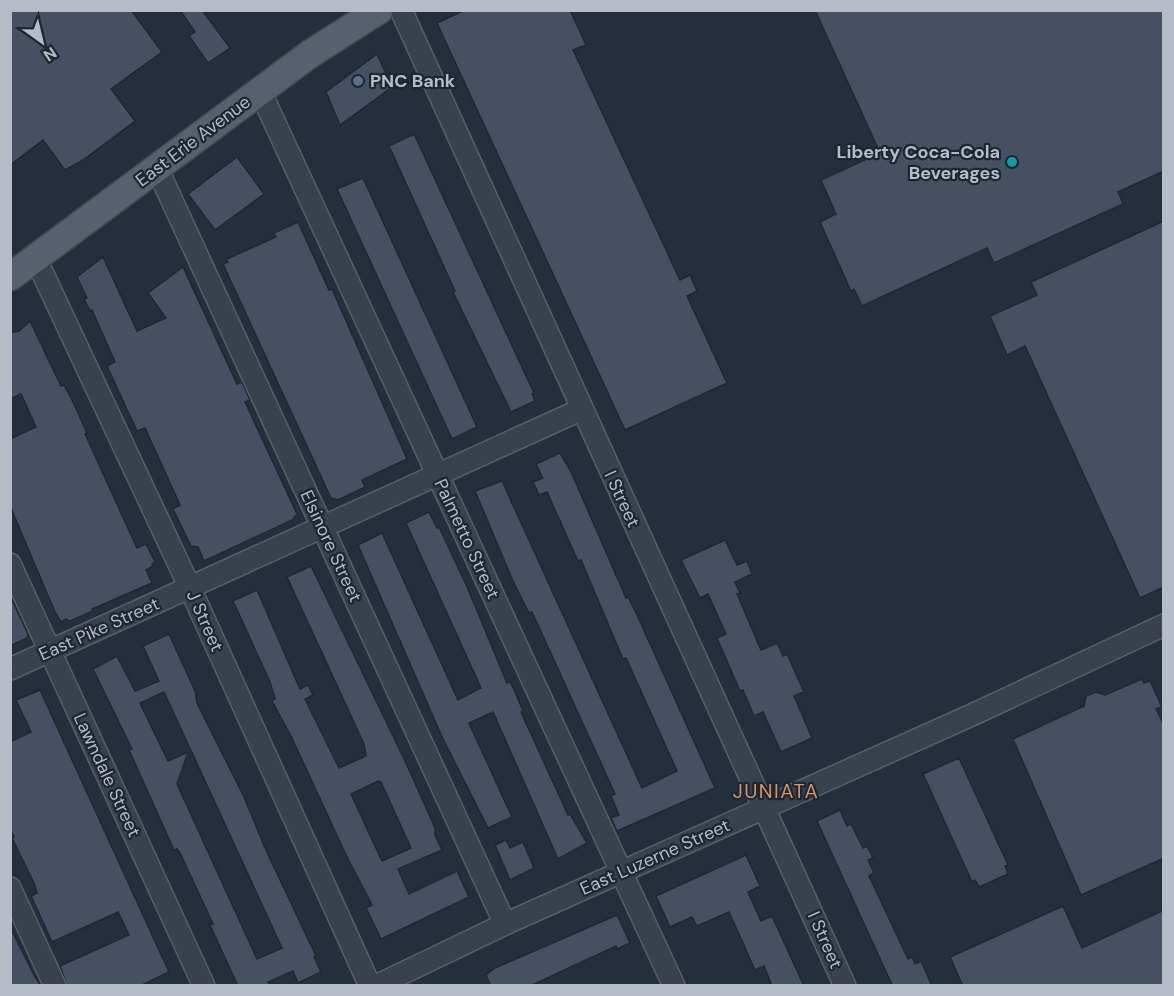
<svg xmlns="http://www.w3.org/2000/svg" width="1174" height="996" font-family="'DM Sans',sans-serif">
<rect width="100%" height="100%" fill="#242f3e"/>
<g fill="#455162" stroke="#1f2835" stroke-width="1.5" fill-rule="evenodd">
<polygon points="10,10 131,10 162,52 111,89 135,121 83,160 65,170 43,140 10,165"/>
<polygon points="180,10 202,10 230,48 208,63 189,36 195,32"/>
<polygon points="465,10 570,10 586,45 573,50 680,280 690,275 697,291 687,296 727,383 625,430 437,23"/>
<polygon points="815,10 1164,10 1164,171 1118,192 1123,204 994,263 987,248 862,306 854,289 851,291 820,222 836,214 821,180 880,153"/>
<polygon points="377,54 392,87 340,125 326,92"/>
<polygon points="414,134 534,393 532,394 535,401 511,412 453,292 455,291 389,146"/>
<polygon points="237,157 264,194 215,230 188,194"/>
<polygon points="363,178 477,427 452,439 337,189"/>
<polygon points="1164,221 1164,587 1140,598 1025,346 1007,355 990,316 1037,295 1031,282"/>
<polygon points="298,222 329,290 332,289 407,459 362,480 365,487 338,500 331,498 223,264 228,262 227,259 276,237 274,233"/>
<polygon points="103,257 137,331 166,318 148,293 183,267 237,384 242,382 250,400 245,402 297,514 292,520 204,561 198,547 191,546 173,509 180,505 145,428 137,431 107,366 115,362 92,310 90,311 84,299 87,298 77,277"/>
<polygon points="30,321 61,386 64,385 73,402 87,433 85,434 137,548 146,544 155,562 152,564 153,566 146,570 152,583 92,609 93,611 70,621 66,619 61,622 55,612 10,506 10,439 36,427 21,394 10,399 10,333 19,331"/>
<polygon points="560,453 572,474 626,598 628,597 637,615 715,788 617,831 611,818 619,815 611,796 615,794 532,612 529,613 513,581 475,491 502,481 642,788 677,771 626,658 623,659 581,560 578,561 547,492 539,495 533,482 543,478 536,464"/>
<polygon points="429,512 437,528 439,527 468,589 507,683 510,682 516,694 523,711 521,712 568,815 570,814 587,843 558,859 493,712 469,723 512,817 488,828 443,739 358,545 382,533 458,700 481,688 406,523"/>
<polygon points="725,540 737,565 747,561 752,574 735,582 740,593 737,594 761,650 777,643 783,656 787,654 804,692 794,696 812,738 781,752 763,712 754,716 743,690 740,691 717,638 726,634 708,594 700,598 681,560"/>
<path d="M311 566 406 763 435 828V835L442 850 398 869 409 894 457 871 469 897 381 939 366 908 372 905 346 855 291 736 272 701 275 699 270 682 233 601 257 590 300 689 308 685 313 695 305 699 339 768 366 756 364 744 287 577ZM378 781 381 782 411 848 382 861 351 794Z"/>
<polygon points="10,596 28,634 27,638 10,646"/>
<path d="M169 634 195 691 197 703 244 797 265 848 316 956 314 957 321 972 298 983 293 971 268 982 270 986H238L210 925 213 924 180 853 177 849 174 850 129 750 132 749 93 669 117 656 135 691 159 681 143 646ZM164 692 282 948 257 959 177 784 188 752 168 761 140 703Z"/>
<polygon points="1142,679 1144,683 1150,681 1162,707 1156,709 1164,725 1164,858 1081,895 1013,739 1084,706 1086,696 1096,692 1105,695"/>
<polygon points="40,690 169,972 140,986 67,986 60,966 129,935 118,912 52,942 31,896 37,893 34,883 12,838 14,837 10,829 10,742 31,732 16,700"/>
<polygon points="959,758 1008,865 1005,866 1008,874 979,887 975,880 972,882 923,774"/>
<polygon points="840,810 847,826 851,824 863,848 867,846 873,858 868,860 874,873 869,876 908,959 912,957 915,964 921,961 932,986 893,986 888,976 817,821"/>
<polygon points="506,840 510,848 523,842 534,868 510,880 495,845"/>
<polygon points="746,855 760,886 748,892 761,921 772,916 804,986 772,986 764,966 755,970 729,912 697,926 692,917 670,927 656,896"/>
<polygon points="1063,906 1082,948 1164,910 1164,986 963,986 950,957"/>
<polygon points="617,915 630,943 617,949 616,946 530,986 491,986 486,975 495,968"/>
<polygon points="10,927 35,977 41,986 10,986"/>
</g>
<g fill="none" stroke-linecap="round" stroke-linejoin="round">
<g stroke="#565f6c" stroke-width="24">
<g id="minor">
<polyline points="401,10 845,986"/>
<polyline points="260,91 674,986"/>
<polyline points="157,168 505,924"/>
<polyline points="36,259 190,588 370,986"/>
<polyline points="10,564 204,986"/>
<polyline points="10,669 580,410"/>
<polyline points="10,888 55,986"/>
<polyline points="376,986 505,924 974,714 1164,625"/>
</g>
</g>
<g stroke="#414a57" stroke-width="30">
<polyline id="major" points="10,277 310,54 379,10"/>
</g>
<use href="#minor" stroke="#38414e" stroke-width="21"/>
<use href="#major" stroke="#56606e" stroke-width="27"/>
</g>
<circle fill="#5c6f8a" stroke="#1d2633" stroke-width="2" cx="358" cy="81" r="6"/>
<circle fill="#0f9aa8" stroke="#1d2633" stroke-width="2" cx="1012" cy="162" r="6"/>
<g text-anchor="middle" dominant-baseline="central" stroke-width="4.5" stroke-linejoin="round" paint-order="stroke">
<g font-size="18" font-weight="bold" fill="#b4bcc9" stroke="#1d2633" text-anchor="start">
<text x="370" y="81">PNC Bank</text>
<text x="1000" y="152" text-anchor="end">Liberty Coca-Cola<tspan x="1000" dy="21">Beverages</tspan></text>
</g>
<g font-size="18" fill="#b4bcc9" stroke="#1d2633">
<text transform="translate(193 141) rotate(-37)">East Erie Avenue</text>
<text transform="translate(622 499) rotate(65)">I Street</text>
<text transform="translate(467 539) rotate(65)">Palmetto Street</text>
<text transform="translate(331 546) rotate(65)">Elsinore Street</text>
<text transform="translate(205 621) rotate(66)">J Street</text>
<text transform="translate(99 629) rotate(-24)">East Pike Street</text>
<text transform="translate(107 775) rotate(65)">Lawndale Street</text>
<text transform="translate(655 857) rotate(-24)">East Luzerne Street</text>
<text transform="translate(825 940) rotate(66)">I Street</text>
</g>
<g font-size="20" letter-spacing="1.5" fill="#d59563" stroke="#1d2633">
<text x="776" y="791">JUNIATA</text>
</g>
</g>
<rect width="1174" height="996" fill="none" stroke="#b4bcc9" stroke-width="24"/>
<g transform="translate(42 42) rotate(146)" stroke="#1d2633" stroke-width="4.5" paint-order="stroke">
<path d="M0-4.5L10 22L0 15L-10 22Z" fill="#b4bcc9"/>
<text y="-9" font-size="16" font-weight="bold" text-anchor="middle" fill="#b4bcc9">N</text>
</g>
</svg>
